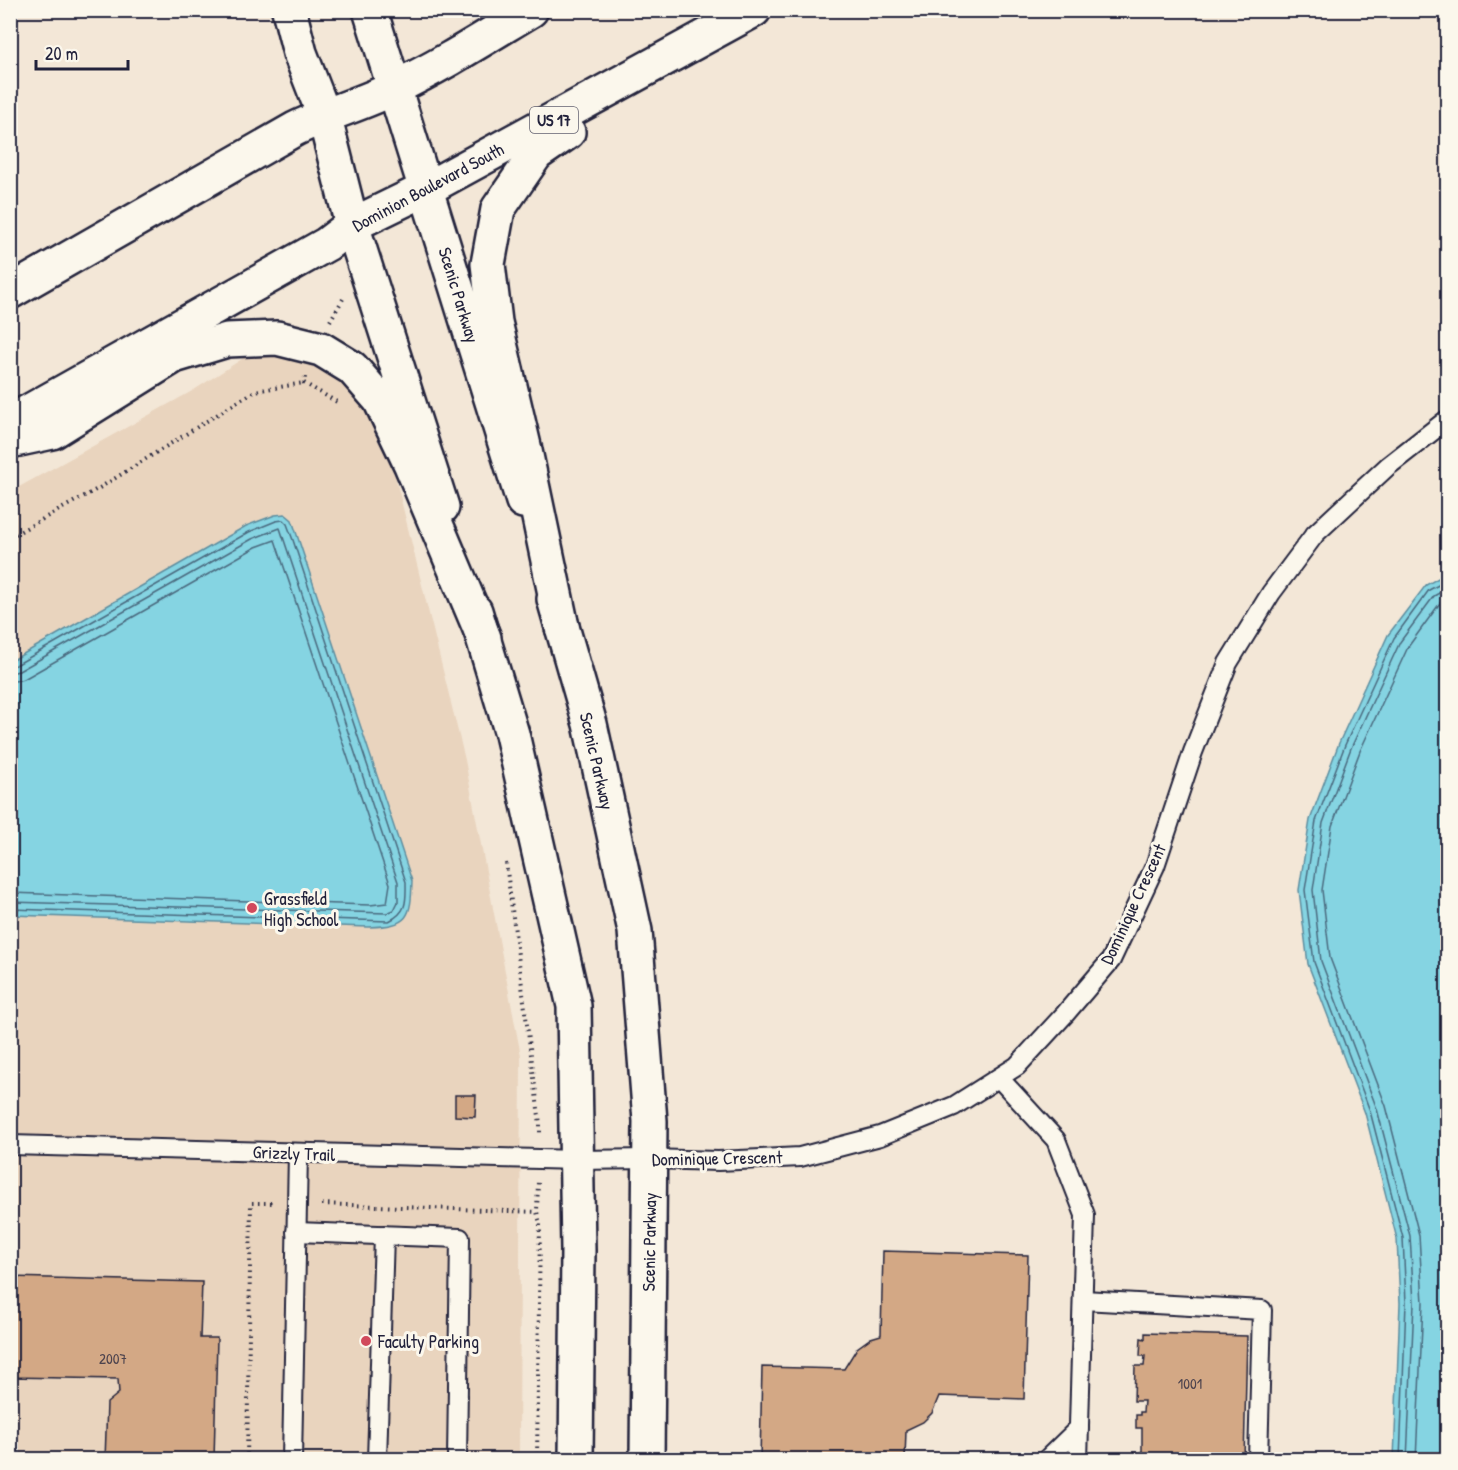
<svg xmlns="http://www.w3.org/2000/svg" width="1458" height="1470" font-family="'Patrick Hand',sans-serif">
<rect width="100%" height="100%" fill="#f3e7d7"/>
<filter id="ink" filterUnits="userSpaceOnUse"><feTurbulence type="fractalNoise" baseFrequency=".0167" numOctaves="2"/><feDisplacementMap in="SourceGraphic" scale="12" xChannelSelector="R" yChannelSelector="G"/><feConvolveMatrix kernelMatrix="1 2 1 2 8 2 1 2 1" color-interpolation-filters="sRGB"/></filter>
<g filter="url(#ink)">
<polygon fill="#e9d4be" points="262,346 341,373 366,405 390,455 465,760 521,1056 519,1459 11,1459 10,492 194,390"/>
<g fill="#85d4e2" stroke="#5d8d9f" stroke-width="1.5">
<path d="M285 514 292 520 298 538 412 881C411 918 409 926 369 927L11 915V661L246 526 275 515Z"/>
<polygon points="1447,573 1447,1459 1394,1459 1400,1303 1397,1239 1365,1113 1308,964 1299,890 1310,820 1339,743 1388,635 1426,585"/>
</g>
<g fill="none" stroke-linecap="round" stroke-linejoin="round">
<g stroke="#4a697e" stroke-width="1.5">
<path d="M10 666 16 665 249 532 276 521 283 520 287 524 293 540 406 882C406 900 408 912 389 921L10 909"/>
<polyline points="10,673 19,671 252,539 280,528 398,882 398,902 394,910 387,913 10,902"/>
<polyline points="10,682 24,679 256,547 275,540 390,884 387,903 370,905 10,893"/>
<polyline points="1400,1460 1406,1303 1403,1238 1370,1111 1314,962 1305,890 1316,821 1345,745 1394,638 1429,590 1448,580"/>
<polyline points="1407,1460 1414,1303 1410,1236 1377,1109 1321,961 1313,890 1323,823 1351,748 1400,642 1434,596 1448,588"/>
<polyline points="1416,1460 1423,1303 1419,1235 1386,1106 1330,958 1322,890 1332,826 1360,751 1408,647 1440,603 1448,599"/>
</g>
</g>
<g fill="#d3a885" stroke="#22223b" stroke-width="1.5">
<polygon points="455,1095 476,1095 475,1117 455,1116"/>
<polygon points="883,1251 1028,1255 1024,1399 939,1396 932,1413 923,1422 906,1430 905,1460 760,1460 762,1367 844,1369 857,1348 871,1338 881,1335"/>
<polygon points="10,1277 202,1282 200,1338 217,1338 214,1460 105,1460 107,1403 119,1393 118,1379 10,1377"/>
<polygon points="1145,1333 1247,1336 1244,1460 1138,1460 1138,1457 1142,1457 1142,1428 1136,1428 1136,1415 1140,1415 1140,1412 1143,1412 1144,1401 1134,1401 1135,1366 1144,1366 1145,1356 1140,1356 1141,1338 1145,1339"/>
</g>
<g fill="none" stroke-linecap="round" stroke-linejoin="round">
<g stroke="#22223b" stroke-width="22">
<g id="lane">
<polyline points="999,1078 1056,1140 1085,1215 1078,1460"/>
<polyline points="10,1145 577,1160 650,1159 718,1161 800,1157 880,1136 954,1106 1017,1066 1065,1014 1111,960 1155,866 1193,752 1228,663 1271,593 1315,534 1388,466 1448,419"/>
<polyline points="296,1232 460,1238 457,1460"/>
<polyline points="1083,1300 1262,1310 1258,1460"/>
<polyline points="292,1460 298,1153"/>
<polyline points="377,1460 384,1235"/>
<polyline points="1046,1460 1079,1428"/>
</g>
</g>
<g stroke="#22223b" stroke-width="38">
<g id="secondary">
<polyline points="289,10 300,53 324,115 352,225 442,507"/>
<polyline points="370,10 523,501"/>
<polyline points="554,599 590,724 635,931 650,1121 647,1460"/>
<polyline points="475,611 512,734 574,1006 578,1250 576,1460"/>
</g>
</g>
<g stroke="#22223b" stroke-width="38">
<g id="highway">
<path d="M10 292 295 129C327 113 362 104 394 88 441 66 486 37 531 10"/>
<polyline points="10,422 327,244 352,225 426,189 754,10"/>
<polyline points="10,441 52,432 174,356 227,340 277,338 321,349 352,368 380,400 411,465 484,638"/>
<polyline points="562,627 524,446 495,322 488,264 498,209 536,154 568,132"/>
</g>
</g>
<g stroke="#22223b" stroke-width="4" stroke-dasharray="1.5 4.5" stroke-linecap="butt">
<polyline points="330,321 343,299"/>
<polyline points="305,377 304,383 337,402"/>
<polyline points="10,537 101,487 255,391 304,383"/>
<polyline points="506,863 540,1124 540,1135"/>
<polyline points="322,1204 537,1212"/>
<polyline points="247,1460 251,1203 275,1203"/>
<polyline points="537,1460 540,1223 537,1212 538,1181"/>
</g>
<use href="#lane" stroke="#fbf7ec" stroke-width="18"/>
<use href="#secondary" stroke="#fbf7ec" stroke-width="33"/>
<use href="#highway" stroke="#fbf7ec" stroke-width="33"/>
</g>
</g>
<g fill="#d1495b" stroke="#fbf7ec" stroke-width="2">
<circle cx="252" cy="908" r="6"/>
<circle cx="366" cy="1341" r="6"/>
</g>
<g text-anchor="middle" dominant-baseline="central" stroke-width="6" stroke-linejoin="round" paint-order="stroke">
<g font-size="15" fill="#4e444e">
<text x="113" y="1358">2007</text>
<text x="1190" y="1383">1001</text>
</g>
<rect fill="#fbf7ec" stroke="#636270" stroke-width="1.5" x="530" y="107" width="48" height="26" rx="4.5"/>
<g font-size="16" font-weight="bold" fill="#22223b">
<text x="554" y="120">US 17</text>
</g>
<g font-size="18" fill="#22223b" stroke="#fbf7ec">
<text transform="translate(428 187) rotate(-28)">Dominion Boulevard South</text>
<text transform="translate(459 295) rotate(73)">Scenic Parkway</text>
<text transform="translate(597 761) rotate(77)">Scenic Parkway</text>
<text transform="translate(1133 904) rotate(-65)">Dominique Crescent</text>
<text transform="translate(294 1153) rotate(2)">Grizzly Trail</text>
<text transform="translate(717 1158) rotate(-1)">Dominique Crescent</text>
<text transform="translate(649 1242) rotate(-89)">Scenic Parkway</text>
</g>
<g font-size="18" fill="#22223b" stroke="#fbf7ec" text-anchor="start">
<text x="264" y="898">Grassfield<tspan x="264" dy="21">High School</tspan></text>
<text x="378" y="1341">Faculty Parking</text>
</g>
</g>
<rect width="1458" height="1470" fill="none" stroke="#fbf7ec" stroke-width="36"/>
<rect x="18" y="18" width="1422" height="1434" fill="none" stroke="#22223b" stroke-width="2" filter="url(#ink)"/>
<path d="M36 60v9h92v-9" fill="none" stroke="#22223b" stroke-width="3"/>
<text x="45" y="60" font-size="18" fill="#22223b" stroke="#fbf7ec" stroke-width="4.5" paint-order="stroke">20 m</text>
</svg>
